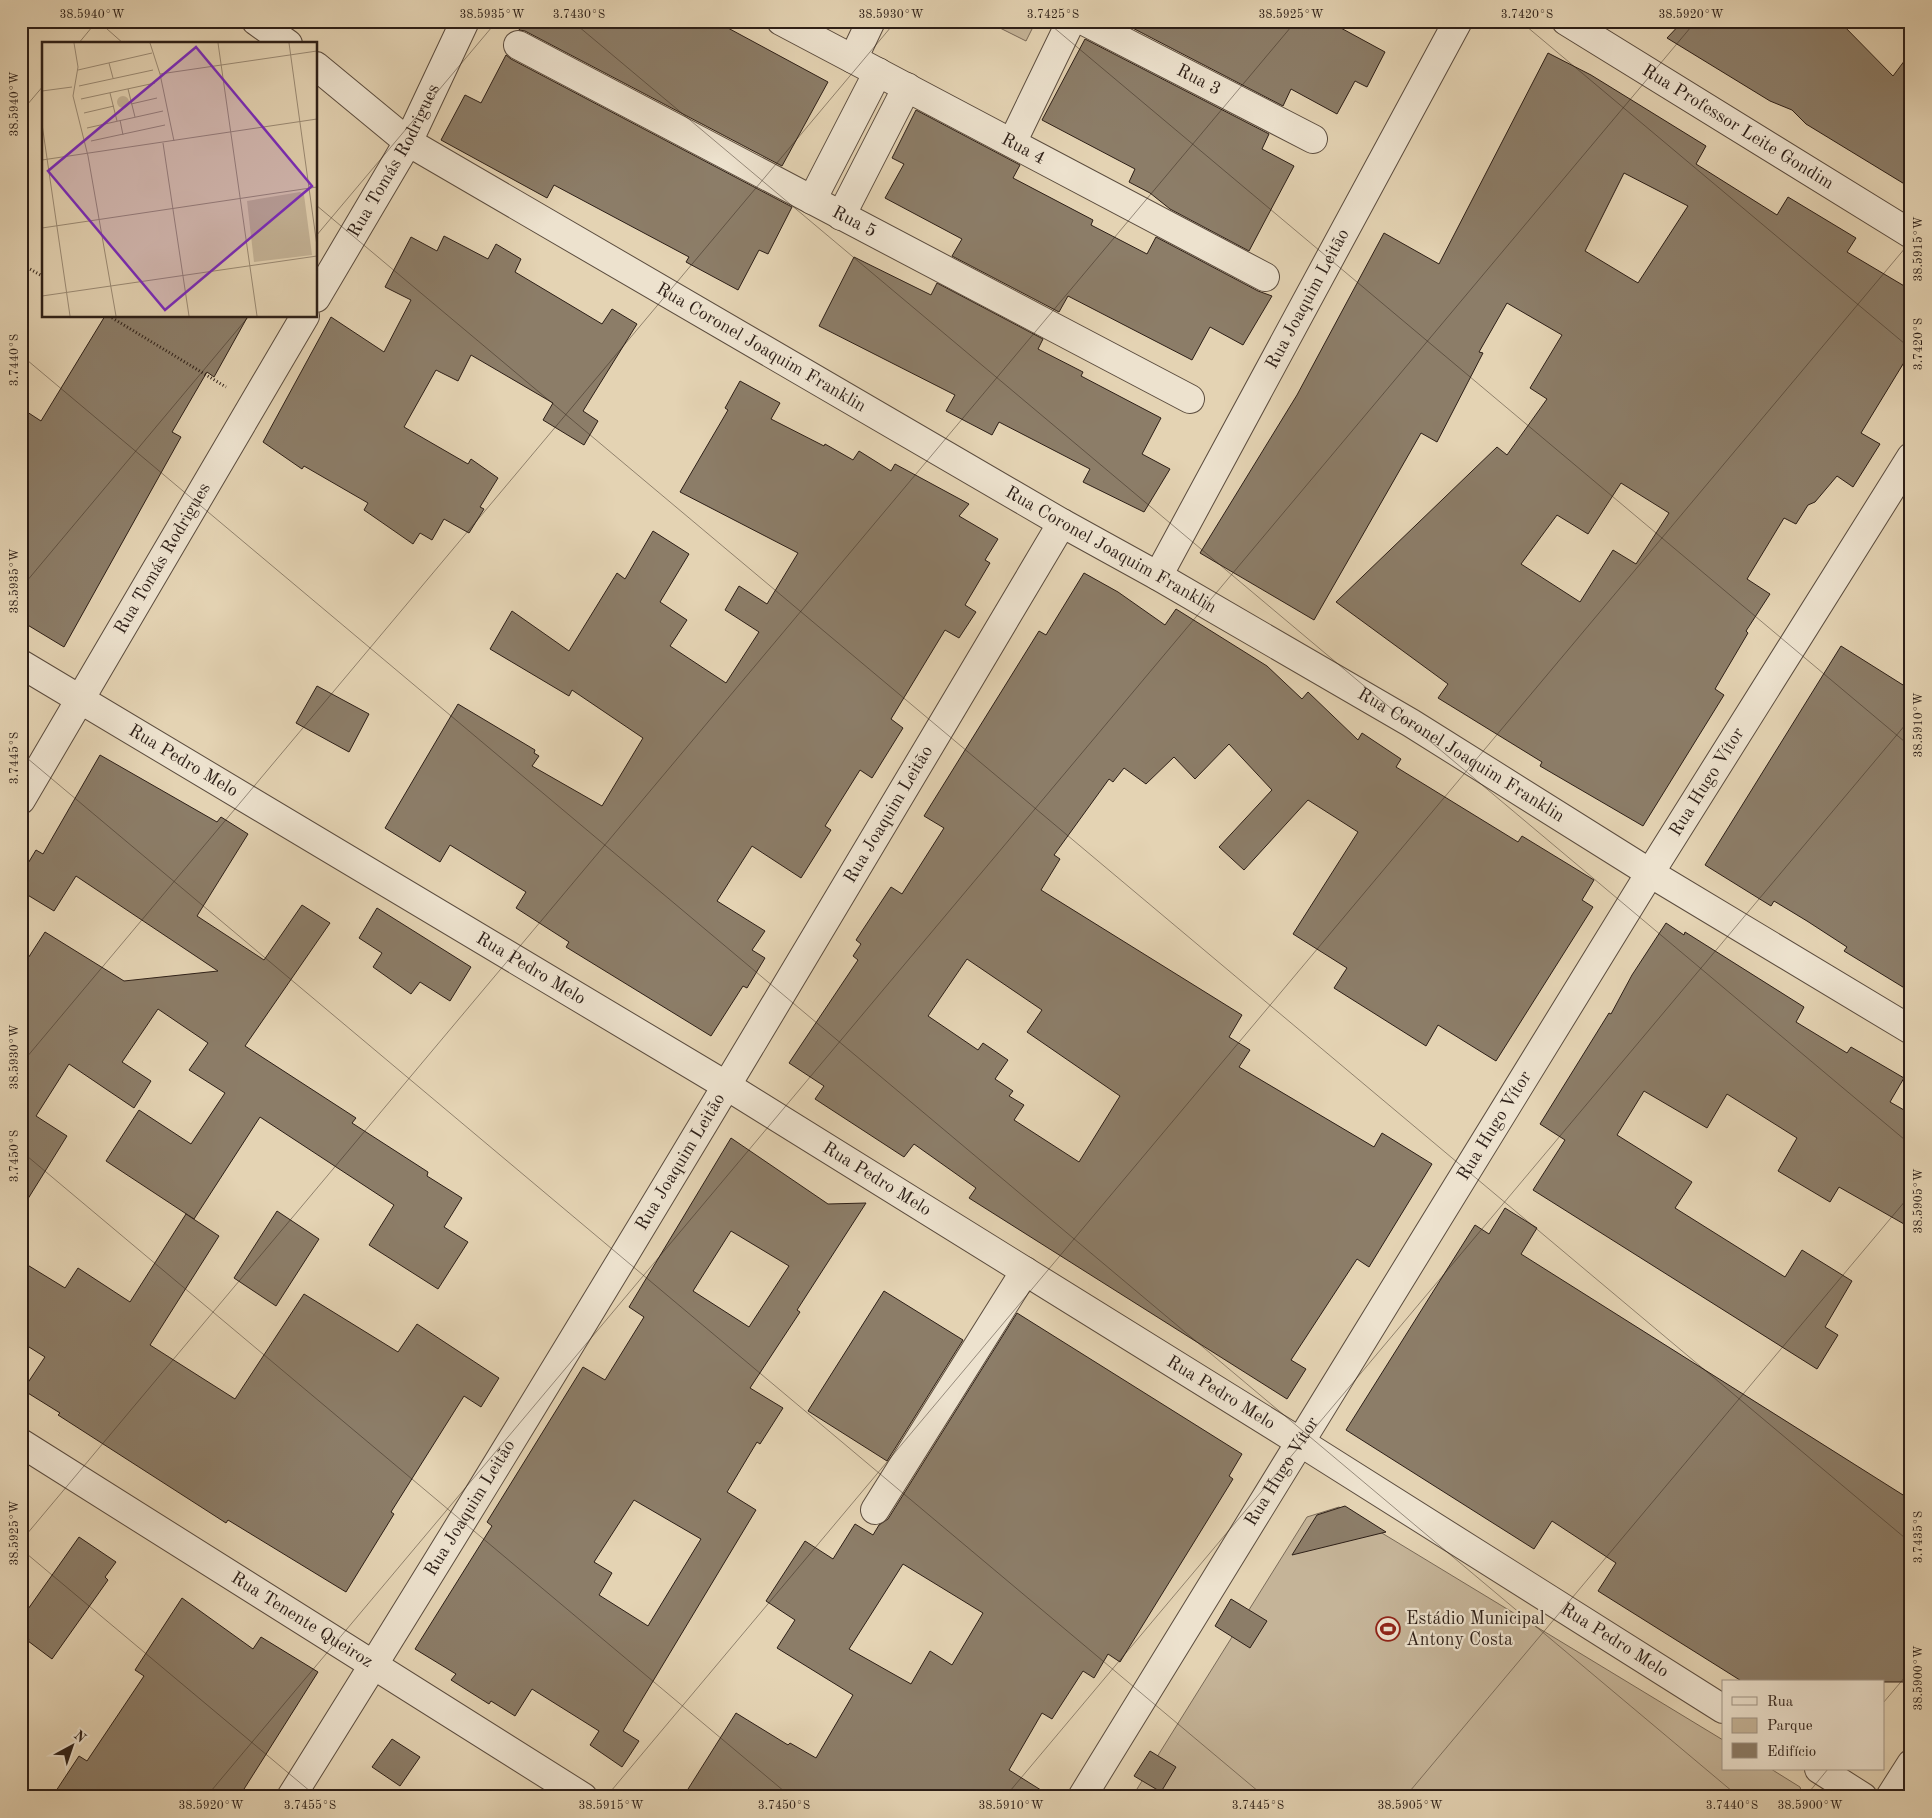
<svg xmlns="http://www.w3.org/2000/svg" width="1932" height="1818" font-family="'Old Standard TT',serif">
<rect width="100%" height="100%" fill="#e4d3b3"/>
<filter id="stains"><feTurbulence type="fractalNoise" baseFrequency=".004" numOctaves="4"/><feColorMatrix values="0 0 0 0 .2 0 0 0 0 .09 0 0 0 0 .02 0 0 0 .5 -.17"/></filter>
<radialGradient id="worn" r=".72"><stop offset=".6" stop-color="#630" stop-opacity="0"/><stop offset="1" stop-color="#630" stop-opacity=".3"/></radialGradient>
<g fill="#c5b498" stroke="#796a58">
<polygon points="986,21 1036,21 1026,41"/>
<polygon points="1339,1507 1723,1740 1723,1769 1771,1769 1800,1787 1803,1797 1132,1797 1307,1517"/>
</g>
<g fill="#8c7d68" stroke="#2d1f17" fill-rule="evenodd">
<polygon points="524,21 715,21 828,82 782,166 525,31 519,30"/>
<polygon points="1119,21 1328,21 1385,52 1367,87 1355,81 1337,114 1291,89 1283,106"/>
<polygon points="1683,21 1839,21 1893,76 1911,52 1911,188 1806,124 1792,110 1770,101 1667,38"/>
<polygon points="1085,39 1269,134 1262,149 1294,166 1249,251 1170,209 1150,193 1129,182 1135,169 1042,120"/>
<path d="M1548 53 1591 75 1706 146 1696 164 1777 215 1788 197 1856 238 1847 252 1911 290V351L1861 433 1880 444 1853 487 1837 476 1815 502 1808 505 1796 524 1784 518 1747 579 1770 594 1746 631 1748 633 1715 689 1724 695 1643 826 1540 766 1542 762 1438 698 1448 684 1336 602 1497 447 1507 455 1547 399 1530 388 1562 335 1507 303 1479 352 1483 353 1437 442 1421 433 1314 620 1200 553 1297 395 1384 233 1439 264ZM1624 173 1688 206 1638 283 1585 251ZM1621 483 1669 513 1636 564 1613 550 1580 602 1521 564 1557 515 1588 534Z"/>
<polygon points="506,55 511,59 792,207 768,254 759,250 738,290 686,262 689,257 554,185 547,198 441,140 465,95 481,103"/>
<polygon points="916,110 1020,165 1013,178 1093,220 1091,225 1147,254 1156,237 1258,291 1272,296 1243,345 1210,327 1192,360 1068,296 1059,312 952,256 962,239 885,198 904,164 892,158"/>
<polygon points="444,236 488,259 496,244 521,259 515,272 602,324 612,309 637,324 583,411 598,421 584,445 543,420 553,403 471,355 458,381 436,370 404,427 468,464 471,459 498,478 480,507 484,509 469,533 444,519 432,540 420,533 413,544 364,510 368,503 304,466 302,469 263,442 331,317 384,352 411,300 385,287 411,237 437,251"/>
<polygon points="854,257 931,295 937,283 1043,339 1038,349 1083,372 1081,376 1161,418 1142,454 1170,469 1144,512 1083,482 1090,469 999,422 992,435 946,411 955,395 819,326"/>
<polygon points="105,316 248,316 214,377 207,372 172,432 181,437 64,647 21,621 21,408 41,421"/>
<polygon points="740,381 780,403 771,419 824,446 825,444 853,460 859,451 891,471 895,464 969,504 959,516 998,539 985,560 990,563 965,605 976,612 959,638 945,630 891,719 903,728 872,778 860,770 825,826 831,830 801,878 752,846 717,901 765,931 752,950 765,958 747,988 743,986 711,1036 566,947 569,942 516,908 526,892 450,845 440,862 385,828 458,704 535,750 534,753 539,756 532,766 602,806 643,738 572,690 569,696 490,649 512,611 569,651 617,573 625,579 653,531 689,554 660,602 687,620 670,646 726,683 759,632 725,610 739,586 767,604 798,553 680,492 728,410 725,408"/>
<path d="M1084 573 1118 592 1165 625 1176 609 1267 666 1302 699 1308 692 1358 740 1362 733 1401 759 1396 767 1518 842 1522 836 1594 880 1582 900 1593 907 1496 1061 1438 1025 1426 1046 1334 988 1347 968 1293 934 1358 832 1308 800 1244 870 1219 847 1272 790 1229 744 1195 779 1174 757 1146 784 1124 768 1113 782 1109 779 1054 855 1060 859 1041 890 1242 1015 1229 1037 1250 1050 1239 1067 1374 1147 1382 1133 1432 1164 1369 1267 1357 1259 1291 1360 1306 1369 1287 1399 969 1198 976 1188 914 1144 904 1157 815 1099 824 1086 789 1063 858 960 853 956 861 944 856 940 891 887 902 894 944 828 924 816 1039 631 1046 635ZM967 959 1042 1010 1027 1032 1120 1096 1079 1162 1014 1120 1024 1105 1009 1096 1013 1091 995 1079 1008 1060 983 1043 978 1050 928 1016Z"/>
<polygon points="1841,646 1911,690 1911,992 1844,951 1847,947 1807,921 1774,901 1771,906 1705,865"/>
<polygon points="317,686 369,714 349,752 296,723"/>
<polygon points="100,755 217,822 221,817 248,834 197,916 264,960 302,905 330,923 245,1046 356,1118 352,1123 428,1172 427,1176 462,1198 444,1227 468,1242 438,1289 369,1245 394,1205 260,1117 194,1219 106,1161 139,1110 191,1144 225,1093 189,1070 208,1043 158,1009 122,1062 151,1081 134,1108 69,1064 36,1116 67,1136 21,1210 21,969 45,932 124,981 218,971 76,876 54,911 21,891 21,875 36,850 43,854"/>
<polygon points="377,908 471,967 450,1001 420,982 411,994 373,967 382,953 359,938"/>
<polygon points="1666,923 1684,935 1685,932 1804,1007 1796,1022 1847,1053 1851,1047 1904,1078 1890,1102 1911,1114 1911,1228 1839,1187 1830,1202 1778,1171 1797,1138 1727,1094 1707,1128 1644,1091 1617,1135 1692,1182 1675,1208 1785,1277 1802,1250 1852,1281 1825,1327 1838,1335 1817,1369 1533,1190 1565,1140 1540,1124 1609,1013 1611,1014 1632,975"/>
<path d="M731 1138 828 1204 866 1203 797 1310 800 1312 750 1388 783 1408 760 1444 757 1442 727 1492 756 1510 623 1731 639 1741 622 1767 590 1745 599 1731 532 1689 515 1716 491 1701 489 1704 451 1680 456 1674 415 1649 492 1526 487 1522 583 1367 605 1380 644 1317 629 1307ZM731 1231 789 1266 749 1327 693 1291ZM634 1500 701 1539 648 1626 599 1595 612 1573 594 1562Z"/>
<polygon points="1505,1208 1537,1228 1521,1254 1911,1500 1911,1682 1743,1682 1598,1591 1616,1563 1552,1521 1534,1549 1346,1430 1475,1225 1489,1234"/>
<polygon points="277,1211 319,1239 276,1306 234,1278"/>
<polygon points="186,1214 219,1236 150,1345 235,1399 304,1294 398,1352 417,1324 499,1378 481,1407 464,1396 391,1512 394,1514 346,1592 228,1520 226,1523 58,1415 60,1413 23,1390 45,1357 21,1342 21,1261 65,1288 78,1268 130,1302"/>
<polygon points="884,1291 963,1340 887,1461 808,1411"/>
<path d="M1017 1313 1242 1454 1229 1476 1233 1479 1120 1662 1108 1654 1094 1678 1083 1671 1052 1719 1042 1713 1009 1770 1052 1797H683L736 1713 788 1745 790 1743 816 1758 853 1695 777 1648 795 1620 766 1601 805 1541 833 1559 855 1524 873 1535 879 1525 888 1519ZM903 1564 983 1613 952 1665 930 1651 911 1684 849 1649Z"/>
<polygon points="1345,1506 1386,1532 1292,1555 1317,1515"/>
<polygon points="79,1537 116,1562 105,1577 108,1580 52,1659 28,1641 29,1639 21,1634 21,1619"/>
<polygon points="182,1598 253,1649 261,1637 318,1672 239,1797 52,1797 79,1756 87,1761 144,1676 135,1670"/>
<polygon points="1231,1599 1267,1621 1250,1648 1215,1626"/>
<polygon points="392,1739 420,1757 400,1786 372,1767"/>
<polygon points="1150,1751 1176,1767 1161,1792 1134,1776"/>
</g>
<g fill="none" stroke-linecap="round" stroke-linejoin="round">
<g stroke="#5b4c3e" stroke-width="30">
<g id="minor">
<polyline points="256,21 288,44"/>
<path id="s1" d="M781 21 1265 277"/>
<path id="s2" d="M1084 21 1313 139"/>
<path id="s3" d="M1566 21 1911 234"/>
<path id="s4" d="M518 45 1190 399"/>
<polyline points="853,59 871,21"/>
<path id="s5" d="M316 66 408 142 1062 523 1158 576 1411 723 1650 873 1911 1030"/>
<polyline points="1012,143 1071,21"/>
<polyline points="812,200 878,72"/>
<polyline points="841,216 907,87"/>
<path id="s6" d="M316 298 408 142 465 21"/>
<path id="s7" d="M1158 576 1458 21"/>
<path id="s8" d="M21 664 727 1086 1300 1442 1723 1709"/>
<path id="s9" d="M21 800 305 316"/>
<path id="s10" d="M21 1443 583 1797"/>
<polyline points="875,1510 1025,1271"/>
<polyline points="1819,1769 1863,1797"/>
<path id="s11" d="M291 1797C555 1376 809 949 1062 523"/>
<path id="s12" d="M1082 1797 1650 873 1911 457"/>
<polyline points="1890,1797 1911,1764"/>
</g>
</g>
<g stroke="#2d1f17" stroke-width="3" stroke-dasharray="1 2.5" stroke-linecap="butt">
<polyline points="21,264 44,277"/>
<polyline points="109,316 226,387"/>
</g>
<use href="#minor" stroke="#ede2ce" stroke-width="28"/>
</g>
<path fill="none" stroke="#2d1f17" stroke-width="1" stroke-opacity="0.45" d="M98 21 124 44M572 21 1911 1145M1046 21 1911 747M1520 21 1911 349M78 44 97 21M21 112 44 85M316 205 1911 1543M316 236 497 21M21 355 1739 1797M21 588 249 316M21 753 1265 1797M21 1064 896 21M21 1151 791 1797M21 1541 1296 21M21 1549 317 1797M1883 1703 1911 1670M206 1797 1696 21M606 1797 1911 241M1005 1797 1911 718M1405 1797 1911 1194M1805 1797 1828 1769"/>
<defs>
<g id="stadium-ring" transform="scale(1.25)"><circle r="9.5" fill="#ede2ce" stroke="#8f2418" stroke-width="1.5"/><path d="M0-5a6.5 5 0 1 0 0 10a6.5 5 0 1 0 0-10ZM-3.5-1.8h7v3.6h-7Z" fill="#8f2418"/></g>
</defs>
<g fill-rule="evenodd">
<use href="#stadium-ring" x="1388" y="1629"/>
</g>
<g text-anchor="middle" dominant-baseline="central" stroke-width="4.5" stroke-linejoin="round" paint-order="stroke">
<g font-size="18" fill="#2d1f17" stroke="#ede2ce">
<text stroke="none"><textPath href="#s2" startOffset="129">Rua 3</textPath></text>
<text stroke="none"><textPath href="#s3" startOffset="202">Rua Professor Leite Gondim</textPath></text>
<text stroke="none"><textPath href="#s1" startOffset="274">Rua 4</textPath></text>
<text stroke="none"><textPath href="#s6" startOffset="158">Rua Tomás Rodrigues</textPath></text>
<text stroke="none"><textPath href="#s4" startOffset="380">Rua 5</textPath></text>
<text stroke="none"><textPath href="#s7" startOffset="315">Rua Joaquim Leitão</textPath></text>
<text stroke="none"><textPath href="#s5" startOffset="528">Rua Coronel Joaquim Franklin</textPath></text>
<text stroke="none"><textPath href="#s5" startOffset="932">Rua Coronel Joaquim Franklin</textPath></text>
<text stroke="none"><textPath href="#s9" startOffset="280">Rua Tomás Rodrigues</textPath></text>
<text stroke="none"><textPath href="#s5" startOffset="1338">Rua Coronel Joaquim Franklin</textPath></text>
<text stroke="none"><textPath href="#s8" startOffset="189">Rua Pedro Melo</textPath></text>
<text stroke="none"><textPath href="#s12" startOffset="1192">Rua Hugo Vítor</textPath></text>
<text stroke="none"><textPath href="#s11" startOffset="1150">Rua Joaquim Leitão</textPath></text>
<text stroke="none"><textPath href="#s8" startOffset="594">Rua Pedro Melo</textPath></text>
<text stroke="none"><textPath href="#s12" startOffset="788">Rua Hugo Vítor</textPath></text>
<text stroke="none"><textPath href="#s11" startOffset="745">Rua Joaquim Leitão</textPath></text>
<text stroke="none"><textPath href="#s8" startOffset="999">Rua Pedro Melo</textPath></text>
<text stroke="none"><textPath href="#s8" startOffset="1404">Rua Pedro Melo</textPath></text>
<text stroke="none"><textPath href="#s12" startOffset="382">Rua Hugo Vítor</textPath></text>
<text stroke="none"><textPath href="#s11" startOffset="340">Rua Joaquim Leitão</textPath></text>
<text stroke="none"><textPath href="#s10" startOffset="332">Rua Tenente Queiroz</textPath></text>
<text stroke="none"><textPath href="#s8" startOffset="1869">Rua Pedro Melo</textPath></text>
</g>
<g font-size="18" fill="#2d1f17" stroke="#ede2ce" text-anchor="start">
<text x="1406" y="1619">Estádio Municipal<tspan x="1406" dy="21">Antony Costa</tspan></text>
</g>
</g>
<g transform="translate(42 42)">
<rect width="275" height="275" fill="#e4d3b3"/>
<path d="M75 60a6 6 0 1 1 12 0a6 6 0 1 1-12 0ZM258 150 262 153 270 213 212 220 205 159Z" fill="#c5b498"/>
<path fill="none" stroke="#9b8b75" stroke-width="1" d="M32 1 36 25 31 54 46 114 74 274M108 1 118 32 132 99M176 1 215 274M247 1 275 204M67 21 71 36M36 28 110 11M118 32 275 9M37 44 111 28M86 47 93 75M0 49 30 45M68 51 75 79M39 57 113 41M89 62 115 56M42 71 72 64M78 78 81 93M0 82 28 274M45 86 121 69M49 99 123 83M121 101 147 274M0 118 275 77M0 186 275 145M0 254 275 214"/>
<path fill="#7b2cbf" fill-opacity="0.15" stroke="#7b2cbf" stroke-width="2.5" d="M154 5 270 144 123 268 6 129Z"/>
<rect width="275" height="275" fill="none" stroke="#2d1f17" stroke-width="2.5"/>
</g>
<rect width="1932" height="1818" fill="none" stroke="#e4d3b3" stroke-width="55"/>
<rect x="1722" y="1680" width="162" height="90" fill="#ede2ce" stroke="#a09485"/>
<rect x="1732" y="1697" width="25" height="8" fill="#ede2ce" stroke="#a09485"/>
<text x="1767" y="1706" font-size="15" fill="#2d1f17">Rua</text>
<rect x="1732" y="1718" width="25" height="15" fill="#c5b498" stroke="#a09485"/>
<text x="1767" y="1730" font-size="15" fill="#2d1f17">Parque</text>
<rect x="1732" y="1743" width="25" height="15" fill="#8c7d68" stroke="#a09485"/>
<text x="1767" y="1756" font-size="15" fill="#2d1f17">Edifício</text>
<g transform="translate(72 1746) rotate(40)" stroke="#ede2ce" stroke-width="4" paint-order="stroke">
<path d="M0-4L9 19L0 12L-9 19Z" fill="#2d1f17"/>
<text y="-8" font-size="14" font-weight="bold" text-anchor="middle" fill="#2d1f17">N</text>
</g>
<rect x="28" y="28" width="1876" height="1762" fill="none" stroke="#2d1f17" stroke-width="2"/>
<g font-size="12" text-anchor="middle" fill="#2d1f17">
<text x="92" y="18">38.5940°W</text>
<text x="492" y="18">38.5935°W</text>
<text x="579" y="18">3.7430°S</text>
<text x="891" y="18">38.5930°W</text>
<text x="1053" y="18">3.7425°S</text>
<text x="1291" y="18">38.5925°W</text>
<text x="1527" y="18">3.7420°S</text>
<text x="1691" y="18">38.5920°W</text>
<text transform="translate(14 104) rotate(-90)" y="4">38.5940°W</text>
<text transform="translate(1918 249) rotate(-90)" y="4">38.5915°W</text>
<text transform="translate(1918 344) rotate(-90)" y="4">3.7420°S</text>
<text transform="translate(14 360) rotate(-90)" y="4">3.7440°S</text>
<text transform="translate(14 581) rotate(-90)" y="4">38.5935°W</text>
<text transform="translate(1918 725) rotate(-90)" y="4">38.5910°W</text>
<text transform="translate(14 758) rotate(-90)" y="4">3.7445°S</text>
<text transform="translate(14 1057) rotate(-90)" y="4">38.5930°W</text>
<text transform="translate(14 1156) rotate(-90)" y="4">3.7450°S</text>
<text transform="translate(1918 1201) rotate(-90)" y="4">38.5905°W</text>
<text transform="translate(14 1533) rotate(-90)" y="4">38.5925°W</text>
<text transform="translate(1918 1537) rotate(-90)" y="4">3.7435°S</text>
<text transform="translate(1918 1678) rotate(-90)" y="4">38.5900°W</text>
<text x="211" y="1809">38.5920°W</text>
<text x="310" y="1809">3.7455°S</text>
<text x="611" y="1809">38.5915°W</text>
<text x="784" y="1809">3.7450°S</text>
<text x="1011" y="1809">38.5910°W</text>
<text x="1258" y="1809">3.7445°S</text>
<text x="1410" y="1809">38.5905°W</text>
<text x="1732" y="1809">3.7440°S</text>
<text x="1810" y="1809">38.5900°W</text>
</g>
<rect width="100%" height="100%" filter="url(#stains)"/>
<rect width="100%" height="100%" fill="url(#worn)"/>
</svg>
